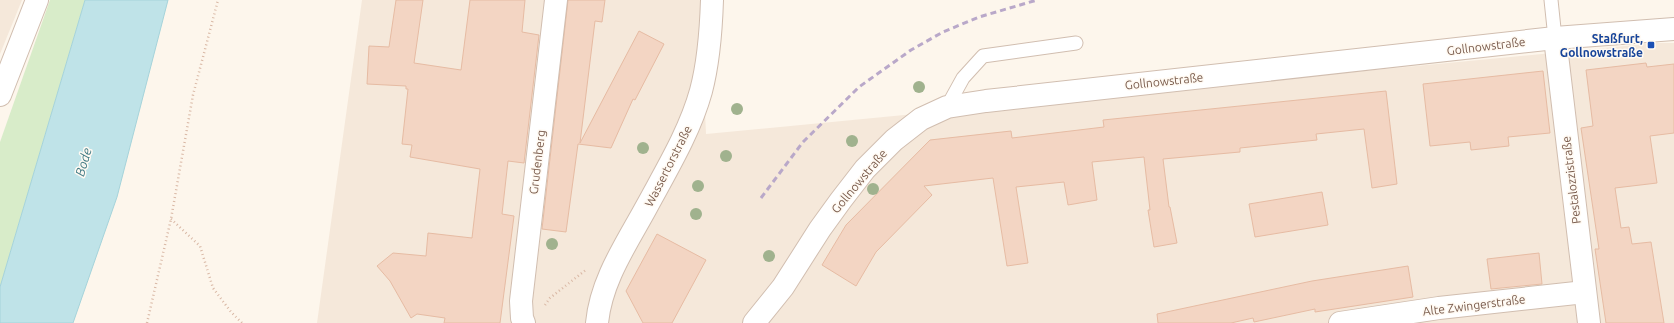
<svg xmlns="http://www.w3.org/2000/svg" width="1674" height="323" font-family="Ubuntu,sans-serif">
<rect width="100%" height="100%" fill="#fdf6ec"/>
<g fill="#f5e8da">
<polygon points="0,0 22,0 0,54"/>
<polygon points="362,0 700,0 706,134 1656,43 1674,43 1674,323 317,323"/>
</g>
<polygon fill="#d8ecc9" points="50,0 85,0 0,287 0,142"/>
<polygon fill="#bfe3e8" stroke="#a5d3da" points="85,0 168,0 117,197 73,323 0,323 0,287"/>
<g fill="#f3d5c3" stroke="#e6bba3">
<polygon points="396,0 423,0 414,63 461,70 470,0 525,0 522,32 539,35 524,163 508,161 502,214 514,216 500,323 444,323 445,318 417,314 411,318 390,281 377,266 393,253 426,256 428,233 472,238 480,169 410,157 412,145 402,144 408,89 406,89 406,86 367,84 369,46 389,47"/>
<polygon points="568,0 605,0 602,22 595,21 580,143 639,31 664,44 635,100 633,99 611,148 578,144 566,232 542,229"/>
<polygon points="1646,63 1647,67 1674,64 1674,133 1650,136 1657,183 1615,188 1621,228 1629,227 1632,244 1651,242 1664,323 1606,323 1595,249 1599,249 1581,128 1593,126 1586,70"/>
<polygon points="1543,71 1550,133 1508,137 1509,146 1471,150 1470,142 1430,146 1423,84"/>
<polygon points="1386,91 1397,184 1372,188 1364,129 1316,134 1317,140 1240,148 1240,152 1163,159 1169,207 1170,207 1177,243 1154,247 1148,210 1150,210 1144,157 1092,162 1097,200 1068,205 1064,182 1016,187 1028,263 1007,266 993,178 924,186 932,195 876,252 856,286 822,265 846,225 930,140 1011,131 1012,138 1104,127 1103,120"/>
<polygon points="1322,192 1328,225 1255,237 1249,204"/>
<polygon points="657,234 706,260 672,323 643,323 626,291"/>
<polygon points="1539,253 1542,284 1491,289 1487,259"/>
<polygon points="1408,266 1413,297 1315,312 1315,309 1254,322 1253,318 1231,323 1158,323 1157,314 1312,281"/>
</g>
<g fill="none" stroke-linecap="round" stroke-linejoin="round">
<g stroke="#d1beb0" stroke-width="15">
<g id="lane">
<polyline points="1551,0 1555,38"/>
<polyline points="947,107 963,78 983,56 1076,43"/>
</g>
</g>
<g stroke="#d1beb0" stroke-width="24">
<g id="street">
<polyline points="1555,38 1589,323"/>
<polyline points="0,95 37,0"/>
<polyline points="524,323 522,318 521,301 556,0"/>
<path d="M597 323C601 280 627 243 647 206 667 169 690 131 701 91 709 61 711 31 712 0"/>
<polyline points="754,323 783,287 820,229 841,200 865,169 894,140 921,119 947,107 986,101 1555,38 1674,29"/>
<polyline points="1340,323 1439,308 1585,292"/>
</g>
</g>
<g stroke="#d9b8a5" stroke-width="2.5" stroke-dasharray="1 3" stroke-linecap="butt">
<polyline points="171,219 200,246 213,288 231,312 242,323"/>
<polyline points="545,305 550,298 587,269"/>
<polyline points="147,323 171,219 193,95 218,0"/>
</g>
<use href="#lane" stroke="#fff" stroke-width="13"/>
<use href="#street" stroke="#fff" stroke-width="22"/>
<polyline stroke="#b9a8c9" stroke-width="3" stroke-dasharray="6 4" stroke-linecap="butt" points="761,198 803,142 859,87 911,50 943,32 979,17 1037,0"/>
</g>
<g fill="#a0b28e">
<circle cx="919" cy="87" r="6"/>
<circle cx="737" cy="109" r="6"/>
<circle cx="852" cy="141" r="6"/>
<circle cx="643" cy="148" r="6"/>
<circle cx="726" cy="156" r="6"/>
<circle cx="698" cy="186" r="6"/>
<circle cx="873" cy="189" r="6"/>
<circle cx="696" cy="214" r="6"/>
<circle cx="552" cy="244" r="6"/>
<circle cx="769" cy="256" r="6"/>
</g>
<rect fill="#1a4fb4" stroke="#fffaf3" stroke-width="1.5" x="1647" y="41" width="8" height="8" rx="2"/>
<g text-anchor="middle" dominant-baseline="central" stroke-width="3" stroke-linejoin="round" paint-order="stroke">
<g font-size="12" font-weight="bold" fill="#164399" stroke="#fffaf3" text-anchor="end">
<text x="1643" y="38">Staßfurt,<tspan x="1643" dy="14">Gollnowstraße</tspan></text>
</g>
<g font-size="12" fill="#7a5c4d" stroke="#fffaf3">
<text transform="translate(1486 46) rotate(-7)">Gollnowstraße</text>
<text transform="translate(1164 81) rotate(-6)">Gollnowstraße</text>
<text transform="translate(537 162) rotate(-83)">Grudenberg</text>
<text transform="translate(668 166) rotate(-63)">Wassertorstraße</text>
<text transform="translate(1571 180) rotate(-97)">Pestalozzistraße</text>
<text transform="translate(859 181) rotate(-50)">Gollnowstraße</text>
<text transform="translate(1474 305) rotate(-7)">Alte Zwingerstraße</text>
</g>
<g font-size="13" font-style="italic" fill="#437c86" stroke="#fffaf3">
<text transform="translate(83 162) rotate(-74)">Bode</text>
</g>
</g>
</svg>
